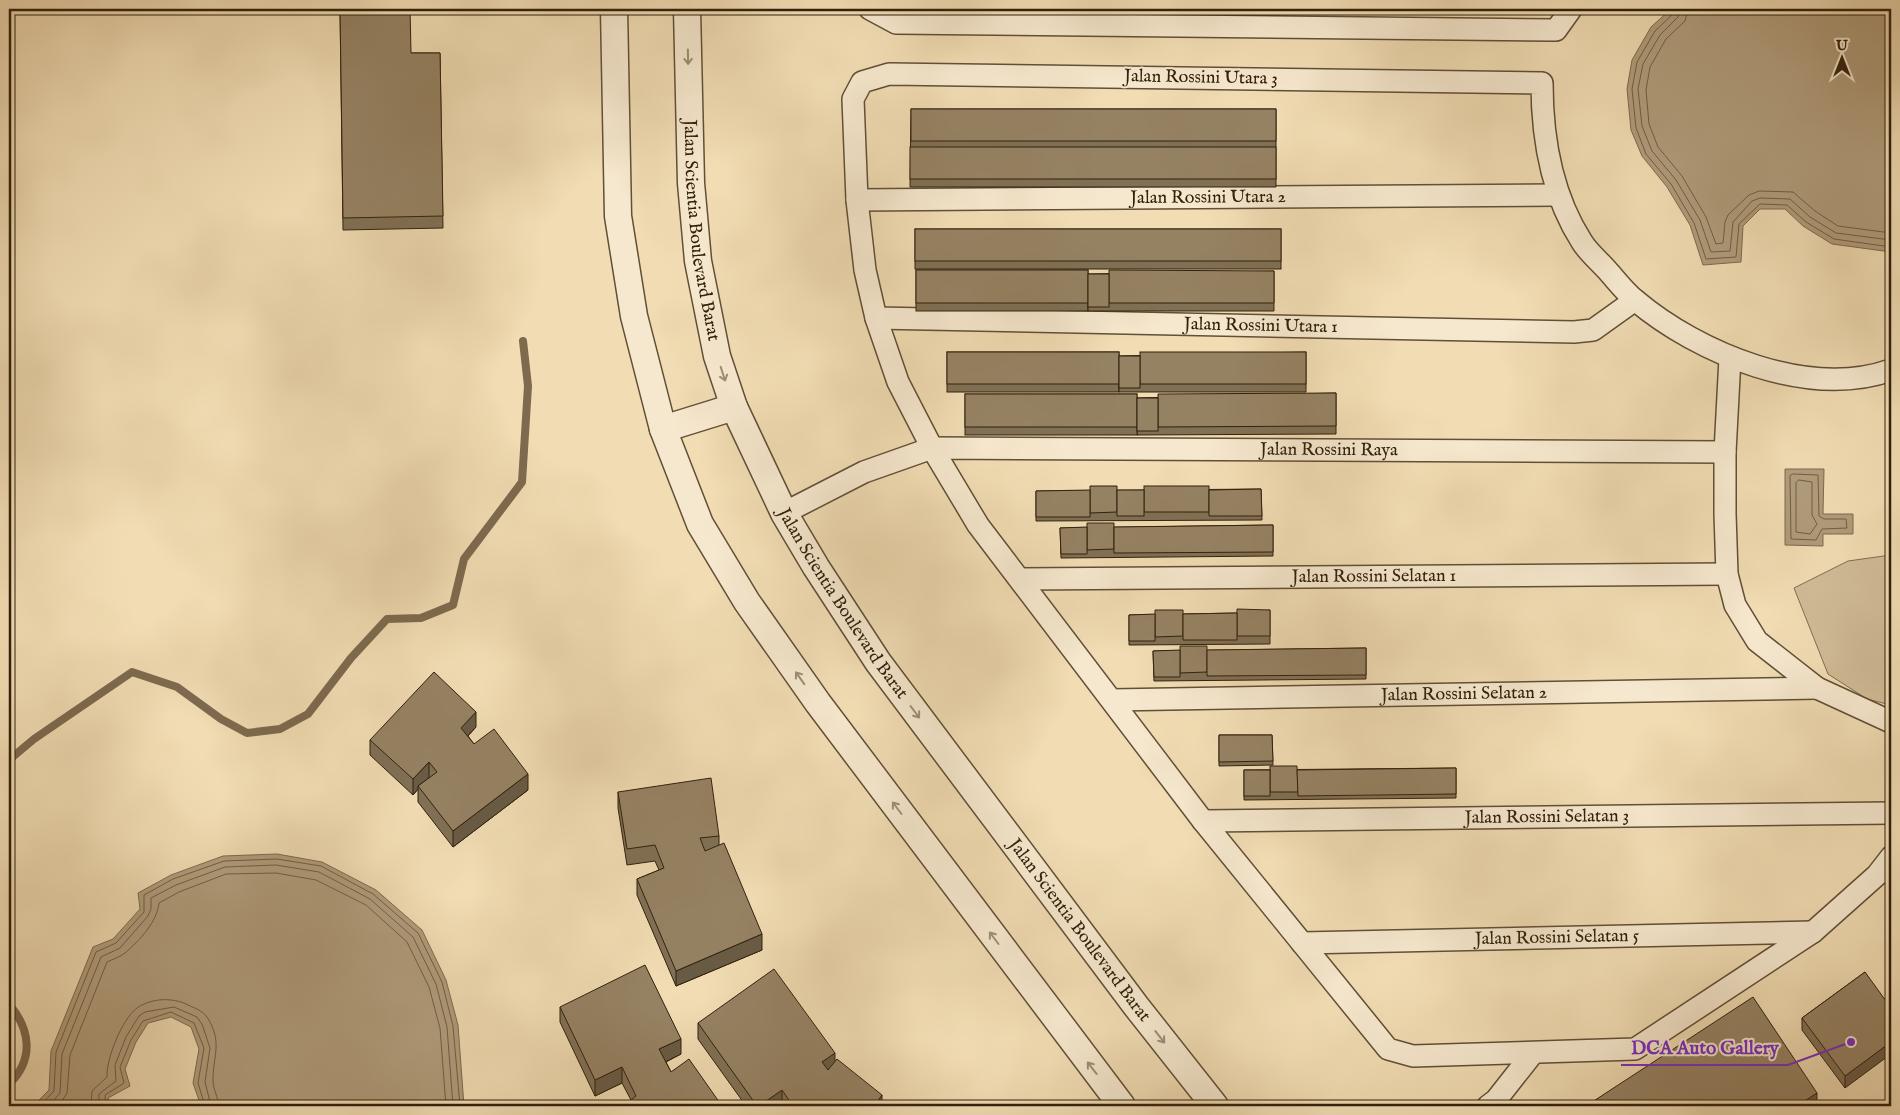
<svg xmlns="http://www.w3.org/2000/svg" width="1900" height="1115" font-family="'IM FELL English',serif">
<rect width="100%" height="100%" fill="#f1dcb3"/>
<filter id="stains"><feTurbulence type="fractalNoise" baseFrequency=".004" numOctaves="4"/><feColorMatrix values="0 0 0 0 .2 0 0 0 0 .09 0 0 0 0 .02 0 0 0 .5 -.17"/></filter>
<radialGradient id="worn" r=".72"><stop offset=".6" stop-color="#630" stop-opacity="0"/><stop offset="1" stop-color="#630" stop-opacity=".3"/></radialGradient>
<polygon fill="#d0bc97" stroke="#806e52" points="1891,555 1891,705 1867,699 1828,674 1794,588 1848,561"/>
<g fill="#b09c7b" stroke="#7d6a4f">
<polygon points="1671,9 1891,9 1891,252 1832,244 1803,226 1785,209 1760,209 1743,226 1741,262 1703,265 1690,225 1667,187 1642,156 1631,130 1627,89 1632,60 1651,27"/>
<polygon points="1785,469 1824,469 1823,514 1853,514 1853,534 1823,534 1823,546 1785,545"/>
<polygon points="277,854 322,862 376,890 422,930 446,980 458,1025 464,1106 201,1106 193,1083 199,1049 191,1027 171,1017 148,1023 136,1042 125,1069 130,1086 108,1098 111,1106 33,1106 49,1090 51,1051 93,947 113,939 140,909 138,893 171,875 223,856"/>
</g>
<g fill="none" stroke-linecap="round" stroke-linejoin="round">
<g stroke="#705e44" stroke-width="1">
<polyline points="1674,9 1673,14 1655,31 1637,62 1632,89 1636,128 1646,154 1671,184 1694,223 1706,259 1736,257 1739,224 1760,204 1787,205 1806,222 1834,239 1891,247"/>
<polyline points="1680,9 1678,17 1660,35 1643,64 1638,89 1642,126 1652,151 1676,180 1700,220 1711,252 1730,251 1733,222 1752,201 1760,198 1790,199 1810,217 1836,233 1891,240"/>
<polyline points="1688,9 1685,21 1666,39 1650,67 1646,90 1649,124 1658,147 1682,176 1706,217 1716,244 1723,243 1725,222 1728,215 1749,195 1759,191 1793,192 1815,211 1838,226 1891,233"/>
<polygon points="1793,474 1818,475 1819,516 1824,519 1846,519 1847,528 1822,529 1816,540 1791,539 1790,476"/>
<polygon points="1799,480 1812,482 1812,515 1817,524 1810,534 1796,532 1796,483"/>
<polyline points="40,1106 54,1091 56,1052 96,952 116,943 144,912 144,895 173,879 224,861 277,859 321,866 373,894 418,933 442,982 453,1026 460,1106"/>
<polyline points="49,1106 60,1093 62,1054 101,957 120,948 148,916 151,909 151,898 176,885 225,867 276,865 319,872 370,899 413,937 436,984 447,1027 453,1106"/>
<path d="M59 1106 67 1093 70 1055 107 962C113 959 120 957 125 953 140 940 157 922 159 903L179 892 226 874 276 873 316 880 366 905 407 942 429 987 440 1028 446 1106"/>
<path d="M91 1106 92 1091 107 1077C106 1059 122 1019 137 1008 151 998 173 997 188 1005 194 1008 202 1010 207 1017 223 1042 213 1055 213 1080 213 1089 218 1097 219 1106"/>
<polyline points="99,1106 99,1094 116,1081 115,1065 126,1037 139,1016 145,1012 174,1007 197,1017 202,1024 210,1048 205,1082 211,1106"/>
<polyline points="106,1106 105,1095 124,1083 120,1067 131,1040 143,1021 171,1012 194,1023 204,1048 198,1083 205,1106"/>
</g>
<g stroke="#7d6a4f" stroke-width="8">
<polyline points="9,760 34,739 132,672 177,687 221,719 247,733 280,729 308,714 351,658 387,619 421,618 453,605 464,559 522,482 528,386 523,341"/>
<path d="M9 1004C31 1030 34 1060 9 1084"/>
</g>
<g stroke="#614f36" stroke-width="24">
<g id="minor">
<polyline points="870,9 896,23 1556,30 1571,9"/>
<path id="s1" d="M857 200 1558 195"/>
<path id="s2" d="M876 318 1574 332 1593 330 1635 300"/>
<polyline points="1730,358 1725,452 1725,514 1727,574 1735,605 1757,641 1817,688 1891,722"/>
<path d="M1891 370C1809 399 1699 354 1635 300 1625 292 1616 280 1607 270 1599 261 1588 252 1582 242 1551 194 1542 139 1542 83L889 74 862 82 853 99 857 200 865 270 876 318 898 382 932 448 978 525 1203 821 1388 1049 1413 1056 1635 1049 1813 932 1877 875 1891 857"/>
<path id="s3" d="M784 513 864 472 932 448 1725 452"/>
<path id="s4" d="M1020 579 1727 574"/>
<path id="s5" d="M1112 700 1817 688"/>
<path id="s6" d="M1203 821 1891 813"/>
<path id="s7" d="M1302 943 1813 932"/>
<polyline points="1488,1106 1496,1100 1533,1053"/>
</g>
</g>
<g stroke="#614f36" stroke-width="29">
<g id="tertiary">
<polyline points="614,9 618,216 634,316 663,429 700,524 747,602 818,703 1122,1106"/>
<path id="s8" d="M687 9 691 183 698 261 717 356 734 407 784 513 816 567 878 662 1136 1006 1215 1106"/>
<polyline points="663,429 734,407"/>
</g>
</g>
<use href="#minor" stroke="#f6e8ce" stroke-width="21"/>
<use href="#tertiary" stroke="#f6e8ce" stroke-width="26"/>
</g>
<g fill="#807055" stroke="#31200d">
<polygon points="340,9 411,53 440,53 443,228 343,230"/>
<polygon points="911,109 1276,109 1276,187 910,187"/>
<rect x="915" y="229" width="366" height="40"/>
<rect x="916" y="270" width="172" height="41"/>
<polygon points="1274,271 1274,311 1088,311 1088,274"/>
<rect x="947" y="352" width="172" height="40"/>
<polygon points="1306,352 1306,392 1119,392 1119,356"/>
<polygon points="1336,393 1336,434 1137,435 1137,398"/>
<rect x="965" y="394" width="172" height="41"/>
<polygon points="1261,489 1262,520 1036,521 1036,491"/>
<polygon points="1273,525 1273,556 1061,558 1060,528"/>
<polygon points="1270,610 1270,644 1129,645 1129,615 1237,613"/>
<polygon points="1366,648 1366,679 1154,681 1153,651"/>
<polygon points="476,727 468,736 474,744 528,790 453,847 418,802 418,789 413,795 370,755 370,740"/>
<polygon points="1219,735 1272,735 1273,765 1219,766"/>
<polygon points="1456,768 1456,798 1244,800 1244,770"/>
<polygon points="618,792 719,836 719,845 762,950 676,986 637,895 637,879 659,870 655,861 627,865 618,808"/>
<polygon points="1865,972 1845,1088 1802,1030 1802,1018"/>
<polygon points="560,1007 681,1054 666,1062 671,1072 722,1106 631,1100 622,1083 595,1096 560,1022"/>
<polygon points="698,1023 835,1063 882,1106 746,1106 698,1039"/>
</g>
<g fill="#685b45" stroke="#31200d">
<polygon points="476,712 476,727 461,743 461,728"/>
<polygon points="429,762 429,778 418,786 418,789 413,795 413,779"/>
<polygon points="528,774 528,790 453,847 453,831"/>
<polygon points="762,934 762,950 676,986 676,971"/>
<polygon points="681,1039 681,1054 659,1065 659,1049"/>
<polygon points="1891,1042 1891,1054 1845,1088 1845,1076"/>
<polygon points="835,1053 835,1068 822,1077 822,1062"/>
<polygon points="622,1067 622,1083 595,1096 595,1080"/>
<polygon points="782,1090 782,1106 759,1106"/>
<polygon points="1817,1093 1817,1106 1797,1106"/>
<polygon points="882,1095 882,1106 874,1106"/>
</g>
<g fill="#958263" stroke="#31200d">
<polygon points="340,9 410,9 411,53 440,53 443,216 343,218"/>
<rect x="911" y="109" width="365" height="32"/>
<rect x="910" y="147" width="366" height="32"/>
<rect x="915" y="229" width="366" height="32"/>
<rect x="916" y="270" width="172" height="33"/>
<polygon points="1109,270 1274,271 1274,303 1109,303"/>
<rect x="1088" y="274" width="21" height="33"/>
<rect x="947" y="352" width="172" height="32"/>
<rect x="1140" y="352" width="166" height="32"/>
<rect x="1119" y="356" width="21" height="32"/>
<polygon points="1336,393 1336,426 1158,427 1158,394"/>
<rect x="965" y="394" width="172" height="33"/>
<rect x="1137" y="398" width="21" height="33"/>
<polygon points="1090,486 1117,486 1117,512 1090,513"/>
<rect x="1144" y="486" width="65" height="26"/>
<polygon points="1261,489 1262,516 1209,516 1209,490"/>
<polygon points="1090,490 1090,517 1036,517 1036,491"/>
<rect x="1117" y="490" width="27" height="26"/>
<polygon points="1087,523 1114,523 1114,549 1087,550"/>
<polygon points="1273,525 1273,552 1114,553 1114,527"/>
<polygon points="1087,527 1087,554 1061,554 1060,528"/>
<polygon points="1237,609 1270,610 1270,636 1237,636"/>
<polygon points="1155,610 1183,610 1183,636 1155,637"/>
<polygon points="1237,613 1237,640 1183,640 1183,614"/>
<polygon points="1155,614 1155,641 1129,641 1129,615"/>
<polygon points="1180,646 1207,646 1207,672 1180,673"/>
<polygon points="1366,648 1366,675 1207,676 1207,650"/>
<polygon points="1180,650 1180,677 1154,677 1153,651"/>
<polygon points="434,672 476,712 461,728 474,744 494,729 528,774 453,831 418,786 437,772 429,762 413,779 370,740"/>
<polygon points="1219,735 1272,735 1273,761 1219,762"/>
<polygon points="1270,766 1297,766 1298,792 1270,792"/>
<polygon points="1456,768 1456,794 1298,796 1297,770"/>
<rect x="1244" y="770" width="26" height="26"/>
<polygon points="711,778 719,836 700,838 705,851 724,843 762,934 676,971 637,879 664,868 655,845 627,849 618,792"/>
<polygon points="645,965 681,1039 659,1049 671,1072 689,1059 722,1106 623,1106 636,1096 622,1067 595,1080 560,1007"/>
<polygon points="774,969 835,1053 822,1062 828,1070 837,1059 882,1095 874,1106 793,1106 782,1090 759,1106 757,1106 698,1023"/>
<polygon points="1865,972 1891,1008 1891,1042 1845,1076 1802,1018"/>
<polygon points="1753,997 1817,1093 1797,1106 1586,1106"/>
</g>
<defs><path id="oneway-shaft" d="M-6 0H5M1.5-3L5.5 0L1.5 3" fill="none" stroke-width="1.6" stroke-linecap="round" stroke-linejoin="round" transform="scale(1.25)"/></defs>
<g stroke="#9d8e77">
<use href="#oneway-shaft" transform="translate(688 57) rotate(89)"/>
<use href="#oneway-shaft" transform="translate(723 374) rotate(72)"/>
<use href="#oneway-shaft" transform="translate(800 678) rotate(-125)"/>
<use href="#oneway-shaft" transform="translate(915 712) rotate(53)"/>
<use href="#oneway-shaft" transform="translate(897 808) rotate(-127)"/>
<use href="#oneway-shaft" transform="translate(994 938) rotate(-127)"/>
<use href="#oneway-shaft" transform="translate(1160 1037) rotate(52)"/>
<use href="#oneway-shaft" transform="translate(1092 1068) rotate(-128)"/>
</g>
<g text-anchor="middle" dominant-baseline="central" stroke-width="4" stroke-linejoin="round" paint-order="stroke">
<g font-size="18" fill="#31200d" stroke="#f6e8ce">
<text transform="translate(1201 78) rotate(1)">Jalan Rossini Utara 3</text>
<text stroke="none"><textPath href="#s1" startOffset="351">Jalan Rossini Utara 2</textPath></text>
<text stroke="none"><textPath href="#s8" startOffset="222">Jalan Scientia Boulevard Barat</textPath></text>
<text stroke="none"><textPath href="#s2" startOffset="385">Jalan Rossini Utara 1</textPath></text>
<text stroke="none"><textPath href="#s3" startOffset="559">Jalan Rossini Raya</textPath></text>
<text stroke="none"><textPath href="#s4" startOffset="354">Jalan Rossini Selatan 1</textPath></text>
<text stroke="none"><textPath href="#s8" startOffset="628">Jalan Scientia Boulevard Barat</textPath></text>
<text stroke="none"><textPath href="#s5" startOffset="352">Jalan Rossini Selatan 2</textPath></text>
<text stroke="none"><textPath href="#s6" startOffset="344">Jalan Rossini Selatan 3</textPath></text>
<text stroke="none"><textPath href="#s8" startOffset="1032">Jalan Scientia Boulevard Barat</textPath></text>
<text stroke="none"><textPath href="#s7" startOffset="255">Jalan Rossini Selatan 5</textPath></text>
</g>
</g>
<path fill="none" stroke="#7b2cbf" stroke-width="2" d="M1851 1042L1788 1065H1621"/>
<circle fill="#7b2cbf" stroke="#f6e8ce" stroke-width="2" cx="1851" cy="1042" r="5"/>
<g font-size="19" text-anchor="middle" font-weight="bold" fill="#7b2cbf" stroke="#f6e8ce" stroke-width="4" stroke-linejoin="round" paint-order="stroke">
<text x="1705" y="1054">DCA Auto Gallery</text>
</g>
<rect width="1900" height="1115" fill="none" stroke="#f1dcb3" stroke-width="30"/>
<rect x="10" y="10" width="1880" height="1095" fill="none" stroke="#31200d" stroke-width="2.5"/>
<rect x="15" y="15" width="1870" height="1085" fill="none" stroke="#31200d"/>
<g transform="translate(1842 58)" stroke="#f6e8ce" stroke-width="4" paint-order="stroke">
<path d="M0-4L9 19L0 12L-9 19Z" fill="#31200d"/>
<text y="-8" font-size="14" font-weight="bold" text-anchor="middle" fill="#31200d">U</text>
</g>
<rect width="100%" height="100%" filter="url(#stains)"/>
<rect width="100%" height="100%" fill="url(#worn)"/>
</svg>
